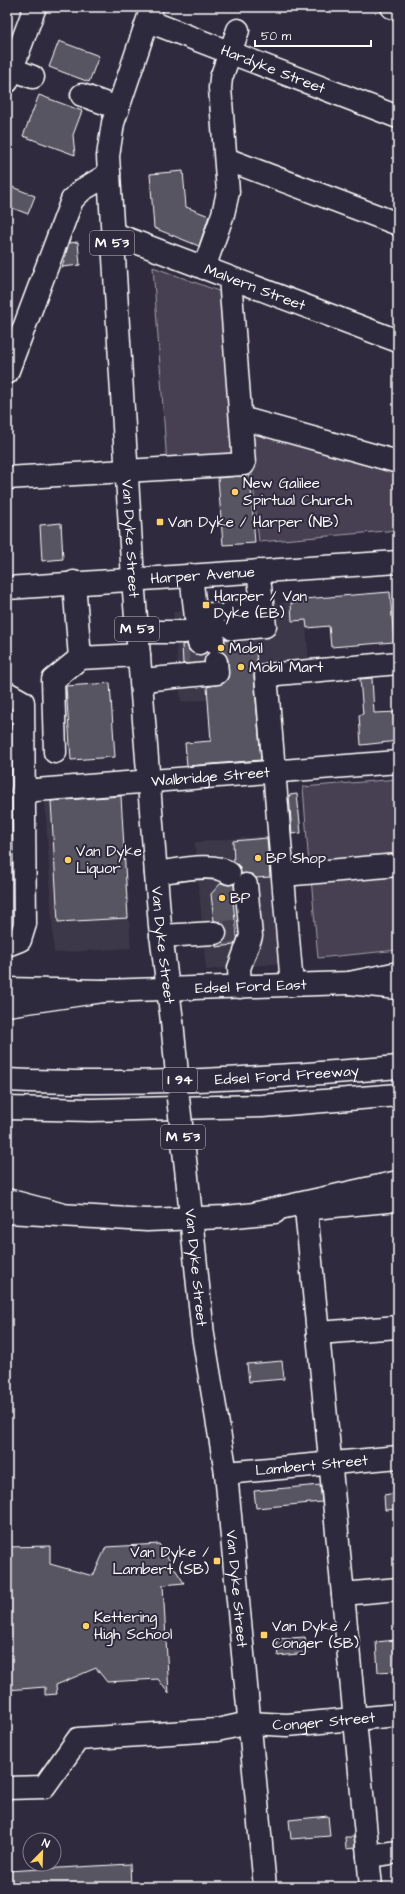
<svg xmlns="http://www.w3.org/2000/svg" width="405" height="1894" font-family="'Architects Daughter',sans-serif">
<rect width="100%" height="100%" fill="#2f2a3d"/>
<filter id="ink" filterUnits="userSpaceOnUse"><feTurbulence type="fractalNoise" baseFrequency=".025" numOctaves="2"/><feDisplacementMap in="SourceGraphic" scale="8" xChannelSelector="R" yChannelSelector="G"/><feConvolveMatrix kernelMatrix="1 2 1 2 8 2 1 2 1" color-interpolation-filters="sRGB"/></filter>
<g filter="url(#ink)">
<g fill="#3c3749">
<polygon points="304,601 309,664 261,668 263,695 181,702 173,612"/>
<polygon points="121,796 131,948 54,953 45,801"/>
<polygon points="274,835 284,963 206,970 195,842"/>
</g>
<g fill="#464152" stroke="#a2a0a8">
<polygon points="153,267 224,293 235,462 167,464"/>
<polygon points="247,427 398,466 398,530 259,542"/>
<polygon points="398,779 398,859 309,866 303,787"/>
<polygon points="398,871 398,950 318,958 311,878"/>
</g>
<g fill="#595564" stroke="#fff">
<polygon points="59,41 99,56 89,82 49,67"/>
<polygon points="39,95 82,111 73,135 75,155 23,136"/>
<polygon points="183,171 186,207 209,216 199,246 154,228 150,174"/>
<polygon points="7,185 35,196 28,214 7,206"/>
<polygon points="78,242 80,265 62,267 69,243"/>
<polygon points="250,475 255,543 223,545 218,478"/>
<polygon points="61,523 63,559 42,561 40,525"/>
<polygon points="390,592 394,642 331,647 329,626 307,628 306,620 292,621 291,603 305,602 304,599"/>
<polygon points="225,638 234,641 235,650 249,649 249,652 256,651 257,666 254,676 261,760 187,766 185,743 211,741 207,687 224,683 228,678 228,660 226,655 221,651 224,647"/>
<polygon points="185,644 187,644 189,651 194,655 200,655 208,653 204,662 183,664 182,645"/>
<polygon points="372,678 374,713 398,712 398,741 361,745 359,715 363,714 360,679"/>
<polygon points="110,683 115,757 71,760 66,686"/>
<polygon points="297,794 301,833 292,834 289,795"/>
<polygon points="121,796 128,918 58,922 51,801"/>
<polygon points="267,838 270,877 256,878 251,874 241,874 240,867 234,862 233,841"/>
<polygon points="221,883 229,885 234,884 235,898 233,901 237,939 234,945 216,947 216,945 222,943 226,939 227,933 226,927 221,922 214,921 211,894"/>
<polygon points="282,1361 284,1379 249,1382 247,1364"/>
<polygon points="320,1485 322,1502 256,1508 254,1491"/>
<polygon points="396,1493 398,1509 385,1510 384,1495"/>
<polygon points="159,1544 184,1583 163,1585 169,1694 158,1679 107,1682 96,1668 56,1685 57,1694 45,1695 45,1687 7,1690 7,1547 50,1546 50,1564 93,1576 106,1547"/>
<polygon points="305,1637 307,1653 278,1656 276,1639"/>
<polygon points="395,1640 397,1671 378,1672 376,1642"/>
<polygon points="328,1816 330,1836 291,1839 289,1820"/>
<polygon points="345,1837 354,1837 355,1848 346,1849"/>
<polygon points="130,1864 131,1887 7,1887 7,1871"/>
</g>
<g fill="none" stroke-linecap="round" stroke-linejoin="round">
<g stroke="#443f50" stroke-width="22" stroke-dasharray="22 11" stroke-linecap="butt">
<polyline points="199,643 201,663"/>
<polyline points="215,933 236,931"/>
</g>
<g stroke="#fff" stroke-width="25">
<g id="minor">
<polyline points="392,7 398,9"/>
<path id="s1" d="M148 21 398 117"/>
<polyline points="12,69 33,77"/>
<polyline points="7,82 35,7"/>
<polyline points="82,95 118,108"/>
<polyline points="226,159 398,224"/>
<path id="s2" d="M112 233 398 341"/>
<polyline points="204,268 223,214 228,192 220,88 221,78 238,30"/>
<polyline points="7,373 72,200 82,190 109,174"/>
<polyline points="241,418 398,462"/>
<polyline points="7,478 244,464 230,278"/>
<polyline points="191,575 199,643"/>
<polyline points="74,582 80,658 139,655"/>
<path id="s3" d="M7 588 398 562"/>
<polyline points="231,612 262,609"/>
<polyline points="196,615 215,614"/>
<polyline points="233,629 265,626 258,571"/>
<polyline points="137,632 184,632"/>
<polyline points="213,642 212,630 216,629"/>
<polyline points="142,680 217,673 216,662"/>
<polyline points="7,693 23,702 25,924 20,940 7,945"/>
<polyline points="55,752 53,680 80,658"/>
<path id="s4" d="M23 791 398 762"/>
<path d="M156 873C175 871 214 861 229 873"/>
<polyline points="283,875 398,865"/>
<polyline points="161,936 215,933"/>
<polyline points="292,985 266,675 398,663"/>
<polyline points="240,987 239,968 251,936 246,885"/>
<path id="s5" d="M7 989 103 991 349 983 398 973"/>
<polyline points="313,1208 398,1200"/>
<polyline points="306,1209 371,1887"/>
<polyline points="7,1212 147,1220 226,1217 275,1212"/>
<polyline points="318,1333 398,1327"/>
<path id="s6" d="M226 1473 398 1457"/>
<polyline points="343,1594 398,1589"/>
<path id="s7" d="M7 1788 44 1787 78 1739 217 1730 249 1723 287 1725 398 1715"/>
<polyline points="368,1856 398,1852"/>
</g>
</g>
<g stroke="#fff" stroke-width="25">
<g id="major">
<path id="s8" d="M152 7 113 123 108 156 133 579 160 926 172 1021"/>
<path id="s9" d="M187 1177 203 1335 226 1473 265 1887"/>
</g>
</g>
<g stroke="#fff" stroke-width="25">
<g id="highway">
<polyline points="349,983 398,988"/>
<polyline points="7,1005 103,991"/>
<path id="s10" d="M7 1080C137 1086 268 1078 398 1067"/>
<polyline points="7,1108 91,1110 262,1106 398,1095"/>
<polyline points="7,1200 60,1214"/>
<polyline points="257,1213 398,1182"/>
</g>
</g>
<use href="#minor" stroke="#2f2a3d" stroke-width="22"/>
<use href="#major" stroke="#2f2a3d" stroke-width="22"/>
<use href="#highway" stroke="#2f2a3d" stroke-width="22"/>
<g stroke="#fff" stroke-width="25" stroke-linecap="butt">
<g id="major-bridge">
<polyline points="172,1021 178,1085"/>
<polyline points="178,1098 187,1177"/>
</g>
</g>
<use href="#major-bridge" stroke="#2f2a3d" stroke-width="22"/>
</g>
</g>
<g fill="#ffd166" stroke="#2f2a3d" stroke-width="1.5">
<circle cx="235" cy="492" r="4"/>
<rect x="156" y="518" width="8" height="8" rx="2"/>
<rect x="202" y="601" width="8" height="8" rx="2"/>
<circle cx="221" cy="648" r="4"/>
<circle cx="241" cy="667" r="4"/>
<circle cx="258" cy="858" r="4"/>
<circle cx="68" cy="860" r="4"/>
<circle cx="222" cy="898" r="4"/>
<rect x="213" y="1557" width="8" height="8" rx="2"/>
<circle cx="86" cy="1626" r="4"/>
<rect x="260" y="1631" width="8" height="8" rx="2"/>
</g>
<g text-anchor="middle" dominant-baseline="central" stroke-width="4" stroke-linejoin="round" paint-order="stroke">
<g fill="#2f2a3d" stroke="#c1bfc5" stroke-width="1">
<rect x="90" y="231" width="44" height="24" rx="3"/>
<rect x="115" y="617" width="44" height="24" rx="3"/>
<rect x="163" y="1068" width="34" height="24" rx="3"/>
<rect x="161" y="1125" width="44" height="24" rx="3"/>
</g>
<g font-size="14" font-weight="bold" fill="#fff">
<text x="112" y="243">M 53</text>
<text x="137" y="629">M 53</text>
<text x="180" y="1080">I 94</text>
<text x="183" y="1137">M 53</text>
</g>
<g font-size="15" fill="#fff" stroke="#2f2a3d">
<text stroke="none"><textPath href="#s1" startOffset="134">Hardyke Street</textPath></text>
<text stroke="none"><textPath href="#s2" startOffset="153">Malvern Street</textPath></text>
<text stroke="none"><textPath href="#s8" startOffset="539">Van Dyke Street</textPath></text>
<text stroke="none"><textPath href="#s3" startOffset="196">Harper Avenue</textPath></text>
<text stroke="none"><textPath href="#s4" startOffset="188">Walbridge Street</textPath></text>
<text stroke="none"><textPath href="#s8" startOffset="947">Van Dyke Street</textPath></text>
<text stroke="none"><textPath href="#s5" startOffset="244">Edsel Ford East</textPath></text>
<text stroke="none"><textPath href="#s10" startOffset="280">Edsel Ford Freeway</textPath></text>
<text stroke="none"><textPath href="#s9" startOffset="91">Van Dyke Street</textPath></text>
<text stroke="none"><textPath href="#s6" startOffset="86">Lambert Street</textPath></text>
<text stroke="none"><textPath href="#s9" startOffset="415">Van Dyke Street</textPath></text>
<text stroke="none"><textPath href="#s7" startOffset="343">Conger Street</textPath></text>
</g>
<g font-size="15" fill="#fff" stroke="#2f2a3d" text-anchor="start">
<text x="243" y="483">New Galilee<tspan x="243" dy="17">Spirtual Church</tspan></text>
<text x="168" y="522">Van Dyke / Harper (NB)</text>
<text x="214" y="596">Harper / Van<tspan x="214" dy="17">Dyke (EB)</tspan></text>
<text x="229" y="648">Mobil</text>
<text x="249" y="667">Mobil Mart</text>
<text x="76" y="851">Van Dyke<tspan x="76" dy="17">Liquor</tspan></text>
<text x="266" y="858">BP Shop</text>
<text x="230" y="898">BP</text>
<text x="209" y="1552" text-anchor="end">Van Dyke /<tspan x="209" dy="17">Lambert (SB)</tspan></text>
<text x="94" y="1617">Kettering<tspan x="94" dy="17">High School</tspan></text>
<text x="272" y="1626">Van Dyke /<tspan x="272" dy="17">Conger (SB)</tspan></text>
</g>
</g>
<rect width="405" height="1894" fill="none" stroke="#2f2a3d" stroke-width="24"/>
<rect x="12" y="12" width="381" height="1870" fill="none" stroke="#fff" stroke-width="1.5" filter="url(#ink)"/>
<g transform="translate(42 1852) rotate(23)"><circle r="19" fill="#2f2a3d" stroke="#827f8b"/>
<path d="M0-3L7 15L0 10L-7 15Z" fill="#ffd166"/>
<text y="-6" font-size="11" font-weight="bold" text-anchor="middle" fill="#ffffff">N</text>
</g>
<path d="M255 40v6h116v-6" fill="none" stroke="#ffffff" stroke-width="2"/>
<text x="261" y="40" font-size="12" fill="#ffffff" stroke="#2f2a3d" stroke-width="3" paint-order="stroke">50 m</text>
</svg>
